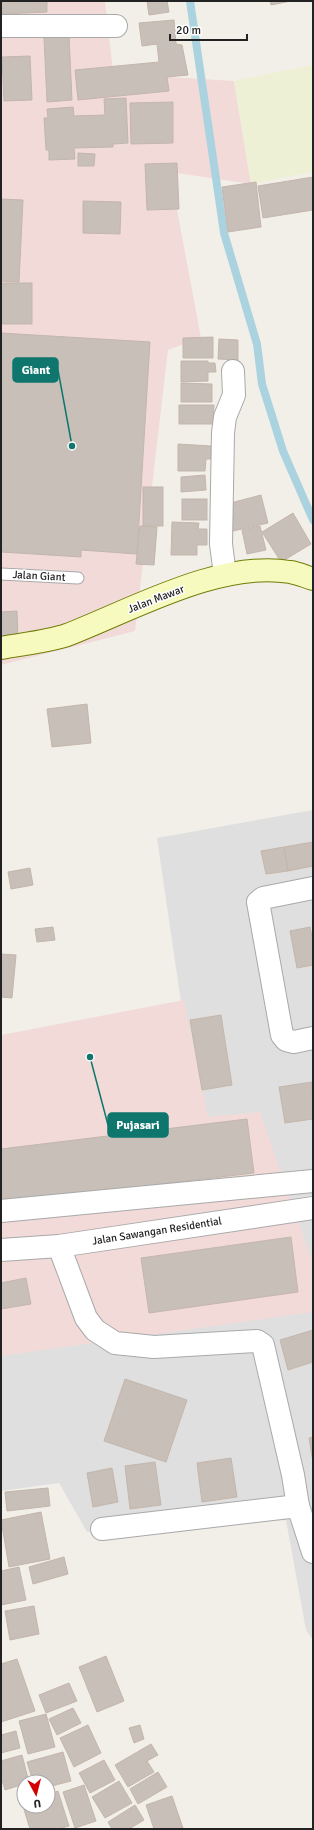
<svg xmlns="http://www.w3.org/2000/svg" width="314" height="1830" font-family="Signika,sans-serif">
<rect width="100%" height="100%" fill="#f2efe9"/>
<polygon fill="#e0dfdf" points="313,810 313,1640 306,1630 286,1520 87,1532 59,1483 1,1491 1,1118 193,1084 157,838"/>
<g fill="#f2dad9">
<polygon points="1,1 105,1 114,80 152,76 234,81 251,184 170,172 201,338 168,350 135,631 1,665"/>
<polygon points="184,1000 208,1117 260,1112 313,1264 313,1312 1,1356 1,1035"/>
</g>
<polygon fill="#eef0d5" points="313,65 313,172 251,184 234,81"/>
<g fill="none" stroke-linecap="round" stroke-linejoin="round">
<polyline stroke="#aad3df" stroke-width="8" points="190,1 224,233 257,344 262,384 283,451 313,520"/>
</g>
<g fill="#c7bfb8" stroke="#c4b6ab">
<polygon points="1,1 47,1 47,12 1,14"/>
<polygon points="147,1 167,1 169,12 149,15"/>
<polygon points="270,1 291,1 271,5"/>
<polygon points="174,20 176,44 182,45 188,75 167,77 169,91 78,100 75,70 159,62 157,44 142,46 139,23"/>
<polygon points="69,36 72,100 47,102 44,38"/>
<polygon points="30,56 32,100 4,101 2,57"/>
<polygon points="126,98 128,143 113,144 113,147 74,148 75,159 49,160 49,150 46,150 44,118 48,118 47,109 73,107 74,116 105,115 104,99"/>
<polygon points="173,102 173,143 131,144 130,103"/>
<polygon points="78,153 95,154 94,166 78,166"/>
<polygon points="177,163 179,209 147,210 145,164"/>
<polygon points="313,177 313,210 263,218 258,186"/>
<polygon points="256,182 261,227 228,232 222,187"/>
<polygon points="1,199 23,200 19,282 1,281"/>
<polygon points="83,201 121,202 120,234 83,233"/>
<rect x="1" y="283" width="31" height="41"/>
<polygon points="1,333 150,342 137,554 81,550 81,557 1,552"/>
<polygon points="213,337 213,358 183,358 183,338"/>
<polygon points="219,339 238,340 238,360 218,359"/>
<polygon points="181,361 208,361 208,363 215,363 216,372 208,372 208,381 181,382"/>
<polygon points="181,383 212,384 212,402 181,402"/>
<polygon points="179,405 214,405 213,424 179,424"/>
<polygon points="178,444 211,446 211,459 206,459 205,471 178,471"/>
<polygon points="205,475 206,490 181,492 181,477"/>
<rect x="143" y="487" width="20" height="39"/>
<polygon points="261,495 268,523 233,531 227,504"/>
<rect x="182" y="499" width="25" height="21"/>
<polygon points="293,513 311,544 281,562 262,532"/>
<polygon points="172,522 199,523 198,529 207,529 207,545 197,545 197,555 171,555"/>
<polygon points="140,526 157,527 154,565 136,564"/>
<polygon points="260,526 266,550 247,554 242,530"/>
<polygon points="17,611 18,641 1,642 1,612"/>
<polygon points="87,704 91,743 52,747 47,709"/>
<polygon points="313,842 313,866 288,871 284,847"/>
<polygon points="284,847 288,871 266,874 261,851"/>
<polygon points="30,868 33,885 11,889 8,872"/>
<polygon points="53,927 55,940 37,942 35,929"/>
<polygon points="310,927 313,942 313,965 297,968 290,931"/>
<polygon points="1,954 16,955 12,998 1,997"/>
<polygon points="221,1015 232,1085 202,1090 190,1020"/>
<polygon points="312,1082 313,1119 285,1123 279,1087"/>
<polygon points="247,1119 254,1173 1,1203 1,1149"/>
<polygon points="291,1237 298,1292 149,1313 141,1258"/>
<polygon points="26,1278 31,1304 1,1309 1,1283"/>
<polygon points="313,1330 313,1362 288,1370 280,1340"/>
<polygon points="125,1379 187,1400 166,1462 104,1441"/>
<polygon points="313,1437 313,1462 309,1438"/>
<polygon points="231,1458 237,1497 202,1502 197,1463"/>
<polygon points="155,1462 161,1505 130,1509 125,1466"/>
<polygon points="112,1468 118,1502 93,1507 87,1473"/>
<polygon points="48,1488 50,1506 7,1511 5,1492"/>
<polygon points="41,1512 50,1559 9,1567 1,1520"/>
<polygon points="64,1557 68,1574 33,1584 29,1567"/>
<polygon points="19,1567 26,1600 1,1605 1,1571"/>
<polygon points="34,1606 39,1634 10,1640 5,1611"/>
<polygon points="106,1656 124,1701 97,1712 79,1667"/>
<polygon points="17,1659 35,1711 1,1722 1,1664"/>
<polygon points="69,1683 77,1701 46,1713 39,1695"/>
<polygon points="73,1708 81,1723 57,1735 49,1719"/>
<polygon points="46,1714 55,1747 28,1754 19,1721"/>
<polygon points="88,1725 101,1753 74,1767 60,1738"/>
<polygon points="140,1725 144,1739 134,1743 129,1728"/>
<polygon points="16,1731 20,1748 1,1753 1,1735"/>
<polygon points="151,1744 158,1755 147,1761 154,1772 128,1787 115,1765"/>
<polygon points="63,1752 71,1781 48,1787 48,1782 33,1782 27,1762"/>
<polygon points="22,1755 29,1782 24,1782 24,1784 5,1790 1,1777 1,1761"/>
<polygon points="104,1760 115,1780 90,1793 79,1773"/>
<polygon points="158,1772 167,1787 138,1804 130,1789"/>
<polygon points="119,1781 132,1803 105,1818 92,1797"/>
<polygon points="84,1785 96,1821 75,1828 63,1792"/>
<polygon points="58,1791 69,1826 58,1829 30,1829 22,1803 24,1802 24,1806 48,1806 48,1795"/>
<polygon points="172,1796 183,1828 154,1829 146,1805"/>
<polygon points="135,1805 144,1820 129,1829 112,1829 108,1822"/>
</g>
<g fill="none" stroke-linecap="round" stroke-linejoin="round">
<g stroke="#a9a9a9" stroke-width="13">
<polyline id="lane" points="1,574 78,578"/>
</g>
<g stroke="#a9a9a9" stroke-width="24">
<g id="street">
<polyline points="1,26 116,26"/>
<polyline points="225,575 221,544 223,433 225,417 234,395 233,371"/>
<polyline points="313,888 263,898 258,902 282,1035 286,1040 294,1042 313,1038"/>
<polyline points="1,1211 313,1181"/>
<polyline points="59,1246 86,1318 95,1330 115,1343 154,1347 257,1341 263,1345 293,1475 298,1506 313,1552"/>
<polyline points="1,1250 59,1246 313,1208"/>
<polyline points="102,1529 298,1506"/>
</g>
</g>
<g stroke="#707d05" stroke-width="24">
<path id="secondary" d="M1 648C22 644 46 642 67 635 132 610 219 560 290 572 298 573 306 577 313 579"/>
</g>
<use href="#lane" stroke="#fff" stroke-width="11"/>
<use href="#street" stroke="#fff" stroke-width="22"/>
<use href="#secondary" stroke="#f7fabf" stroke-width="22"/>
</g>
<g text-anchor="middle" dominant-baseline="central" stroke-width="3" stroke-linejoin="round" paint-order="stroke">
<g font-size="11" fill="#222" stroke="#fff">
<text transform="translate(39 576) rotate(3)">Jalan Giant</text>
<text transform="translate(156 599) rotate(-21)">Jalan Mawar</text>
<text transform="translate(157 1231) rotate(-9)">Jalan Sawangan Residential</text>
</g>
</g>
<path fill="none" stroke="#0f766e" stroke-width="1.5" d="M72 446L58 370M90 1057L108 1125"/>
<g fill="#0f766e" stroke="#fff" stroke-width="1.5">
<circle cx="72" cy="446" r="4"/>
<circle cx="90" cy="1057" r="4"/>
</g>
<g fill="#0f766e" stroke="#0f766e" stroke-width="1.5">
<rect x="13" y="358" width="45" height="24" rx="4"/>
<rect x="108" y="1113" width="60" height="24" rx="4"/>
</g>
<g font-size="12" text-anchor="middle" font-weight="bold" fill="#fff">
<text x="36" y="374">Giant</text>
<text x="138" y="1129">Pujasari</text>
</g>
<rect width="314" height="1830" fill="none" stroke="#222222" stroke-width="4"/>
<g transform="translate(36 1794) rotate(173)"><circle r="19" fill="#ffffff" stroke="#a7a7a7"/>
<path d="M0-3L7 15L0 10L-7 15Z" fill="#d40000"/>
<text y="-6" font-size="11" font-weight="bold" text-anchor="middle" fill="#222222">U</text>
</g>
<path d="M170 34v6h77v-6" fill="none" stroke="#222222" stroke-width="2"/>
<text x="176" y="34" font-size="12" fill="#222222" stroke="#ffffff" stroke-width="3" paint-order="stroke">20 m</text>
</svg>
